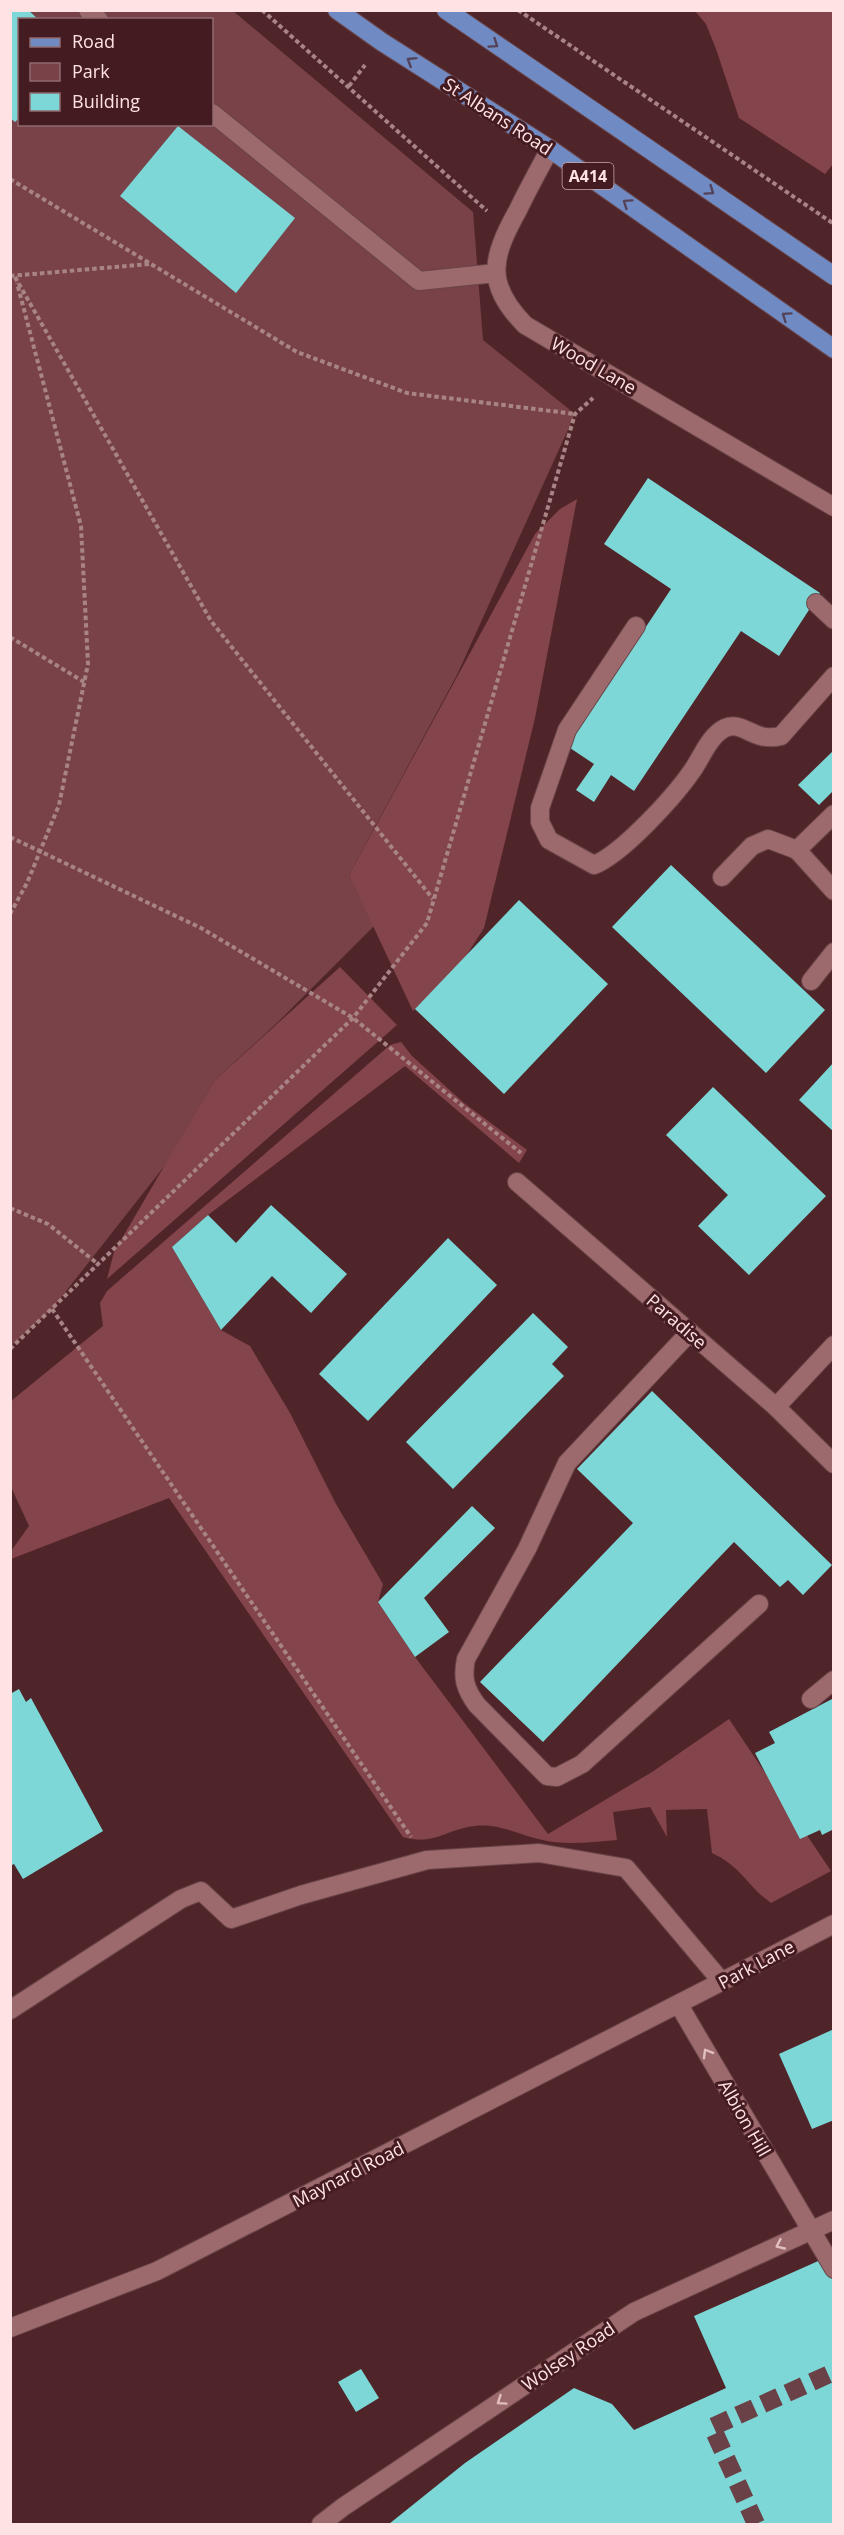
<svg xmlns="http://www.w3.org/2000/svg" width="844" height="2535" font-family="'Open Sans',sans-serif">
<rect width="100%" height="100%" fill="#50252a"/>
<path fill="#784248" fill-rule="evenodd" d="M11 11H233L473 212 483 340 575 414 457 675 349 875 374 926 278 1022 214 1081 166 1164 52 1309 11 1346ZM20 20H212V124H20Z"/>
<g fill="#83444b">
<polygon points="695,11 833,11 834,163 825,174 739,118 716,49 706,24"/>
<polygon points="577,499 535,718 484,928 459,967 413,1011 349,875 535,534 560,509"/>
<polygon points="340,967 397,1025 107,1279 114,1252 214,1081"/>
<path d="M401 1042 412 1056 464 1103 527 1150 519 1163 405 1066 208 1215 172 1247 221 1330 250 1346 290 1413 336 1504 383 1584 378 1602 415 1657 548 1834 652 1772 729 1719 831 1871 771 1903C747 1886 742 1867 712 1853L707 1809 666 1810 667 1837 650 1807 613 1812 617 1840C594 1842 570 1845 547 1841 523 1837 501 1823 475 1826 446 1829 435 1846 403 1837L169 1498 11 1559V1551L29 1526 11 1487V1401L103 1326 100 1303 107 1291 390 1045Z"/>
</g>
<g fill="#7dd7d6">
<polygon points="10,10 28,10 39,20 20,20 20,117 15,122 10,118"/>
<polygon points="178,126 295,218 236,293 120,196"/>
<polygon points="648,478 820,593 779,656 741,631 634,791 611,775 594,802 576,790 594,764 567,746 671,589 604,544"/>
<polygon points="834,750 834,790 819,805 798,785"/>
<polygon points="671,865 825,1010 766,1073 612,927"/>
<polygon points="519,900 608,984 504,1094 415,1009"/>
<polygon points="834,1062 834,1132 799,1100"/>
<polygon points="713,1087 826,1196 749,1275 698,1226 728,1195 666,1135"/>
<polygon points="271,1205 347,1274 311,1313 272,1276 221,1330 172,1247 208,1215 236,1243"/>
<polygon points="448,1238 497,1285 368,1421 319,1374"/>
<polygon points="533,1313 568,1347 552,1364 564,1376 453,1489 406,1442"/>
<polygon points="652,1391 832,1565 803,1595 788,1580 780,1587 734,1542 543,1742 480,1682 633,1523 577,1469"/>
<polygon points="472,1506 495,1528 424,1598 449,1632 415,1657 378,1602"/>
<polygon points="19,1689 26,1702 31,1698 103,1831 23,1879 14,1864 10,1866 10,1694"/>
<polygon points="834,1698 834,1829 822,1835 820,1830 800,1839 755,1753 775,1743 769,1732"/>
<polygon points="834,2029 834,2120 812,2129 779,2054"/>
<polygon points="834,2254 834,2524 389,2524 465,2463 574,2388 612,2404 634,2430 726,2388 694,2316"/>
<polygon points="361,2369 379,2398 356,2412 338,2382"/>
</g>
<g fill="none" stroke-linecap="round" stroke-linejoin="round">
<polyline stroke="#6a4146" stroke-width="18" stroke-dasharray="18 9" stroke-linecap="butt" points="756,2524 712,2427 834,2372"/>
<g stroke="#694448" stroke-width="20">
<g id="lane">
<polyline points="816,603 834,620"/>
<path d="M636 626 567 730 540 808V822L549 840 594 865C622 854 674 797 692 771 702 757 709 736 725 728 744 720 753 743 781 736L834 676"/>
<polyline points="834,814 797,850 834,891"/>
<polyline points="722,877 752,846 768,839 797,850"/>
<polyline points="811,981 834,952"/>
<path d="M690 1332 567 1463 527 1549 466 1659C462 1678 465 1689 477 1705L547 1776 557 1777 582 1764 759 1604"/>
<polyline points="811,1699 834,1680"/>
<polyline points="10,2010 181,1899 201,1891 231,1919 301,1895 427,1860 539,1853 626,1868 722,1982"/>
<polyline points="811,2230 834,2269"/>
</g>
</g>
<g stroke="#694448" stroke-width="20">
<g id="street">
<polyline points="88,10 99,20"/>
<polyline points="212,113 419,281 496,273"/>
<path d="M550 149C539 169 528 189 518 210 492 257 484 283 525 325L834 507"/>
<polyline points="517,1182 776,1407 834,1464"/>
<polyline points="776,1407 834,1345"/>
<polyline points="679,2005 811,2230"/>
<polyline points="10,2328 157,2271 834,1924"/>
<polyline points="321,2524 343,2507 634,2312 834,2220"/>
</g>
</g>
<g stroke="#694448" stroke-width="20">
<g id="primary">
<polyline points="337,10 382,42 550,149 834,349"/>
<polyline points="446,10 834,276"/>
</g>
</g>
<g stroke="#a88487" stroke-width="4" stroke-dasharray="4.5 3" stroke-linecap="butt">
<polyline points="262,10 487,211"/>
<polyline points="518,10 834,224"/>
<polyline points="349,86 365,65"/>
<polyline points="10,179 297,352 407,393 575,414"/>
<polyline points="10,276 150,264"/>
<polyline points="15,277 211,621 433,899"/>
<polyline points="10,637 84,682"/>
<polyline points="10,837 201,928 353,1018 521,1153"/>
<polyline points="10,914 27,883 59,805 88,664 81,526 17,283"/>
<polyline points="10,1208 48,1224 98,1264"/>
<polyline points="52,1309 411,1837"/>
<polyline points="10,1349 353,1018 427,923 575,414 593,398"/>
</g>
<use href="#lane" stroke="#9c6a6d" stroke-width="18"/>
<use href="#street" stroke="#9c6a6d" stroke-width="18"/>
<use href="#primary" stroke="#708bc4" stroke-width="18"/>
</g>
<defs><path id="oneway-chevron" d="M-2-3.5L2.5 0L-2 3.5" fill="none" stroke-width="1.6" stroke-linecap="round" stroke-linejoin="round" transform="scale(1.5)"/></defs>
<g stroke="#534259">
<use href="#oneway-chevron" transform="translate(494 44) rotate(34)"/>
<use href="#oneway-chevron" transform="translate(411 61) rotate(-148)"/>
<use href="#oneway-chevron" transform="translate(710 191) rotate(35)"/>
<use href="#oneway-chevron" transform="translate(627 203) rotate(-145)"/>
<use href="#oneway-chevron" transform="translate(786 316) rotate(-145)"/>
</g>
<g stroke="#e1bec0">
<use href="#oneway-chevron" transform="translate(707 2053) rotate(-120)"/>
<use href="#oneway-chevron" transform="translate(780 2245) rotate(155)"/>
<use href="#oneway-chevron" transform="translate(501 2401) rotate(146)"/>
</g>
<g text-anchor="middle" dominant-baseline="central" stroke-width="6" stroke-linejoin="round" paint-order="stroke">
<rect fill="#441b20" stroke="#c7a6a8" stroke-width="1.5" x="562.5" y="163" width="51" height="26" rx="4.5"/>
<g font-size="16" font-weight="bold" fill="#ffe2e3">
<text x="588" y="176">A414</text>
</g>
<g font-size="18" fill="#ffe2e3" stroke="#441b20">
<text transform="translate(498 116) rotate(33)">St Albans Road</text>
<text transform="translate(594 365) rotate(30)">Wood Lane</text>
<text transform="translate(677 1321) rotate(41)">Paradise</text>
<text transform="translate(756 1964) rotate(-28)">Park Lane</text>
<text transform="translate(745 2118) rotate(60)">Albion Hill</text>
<text transform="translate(348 2174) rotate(-27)">Maynard Road</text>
<text transform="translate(568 2356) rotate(-34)">Wolsey Road</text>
</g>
</g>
<rect width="844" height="2535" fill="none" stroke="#ffe2e3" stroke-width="24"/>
<rect x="18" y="18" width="195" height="108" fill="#441b20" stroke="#8f6b6e" stroke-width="1.5"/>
<rect x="30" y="38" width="30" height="9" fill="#708bc4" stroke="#8f6b6e" stroke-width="1.5"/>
<text x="72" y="48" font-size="18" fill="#ffe2e3">Road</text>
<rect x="30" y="63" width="30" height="18" fill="#784248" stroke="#8f6b6e" stroke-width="1.5"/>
<text x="72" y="78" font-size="18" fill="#ffe2e3">Park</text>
<rect x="30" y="93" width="30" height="18" fill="#7dd7d6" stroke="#8f6b6e" stroke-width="1.5"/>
<text x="72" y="108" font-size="18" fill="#ffe2e3">Building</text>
</svg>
